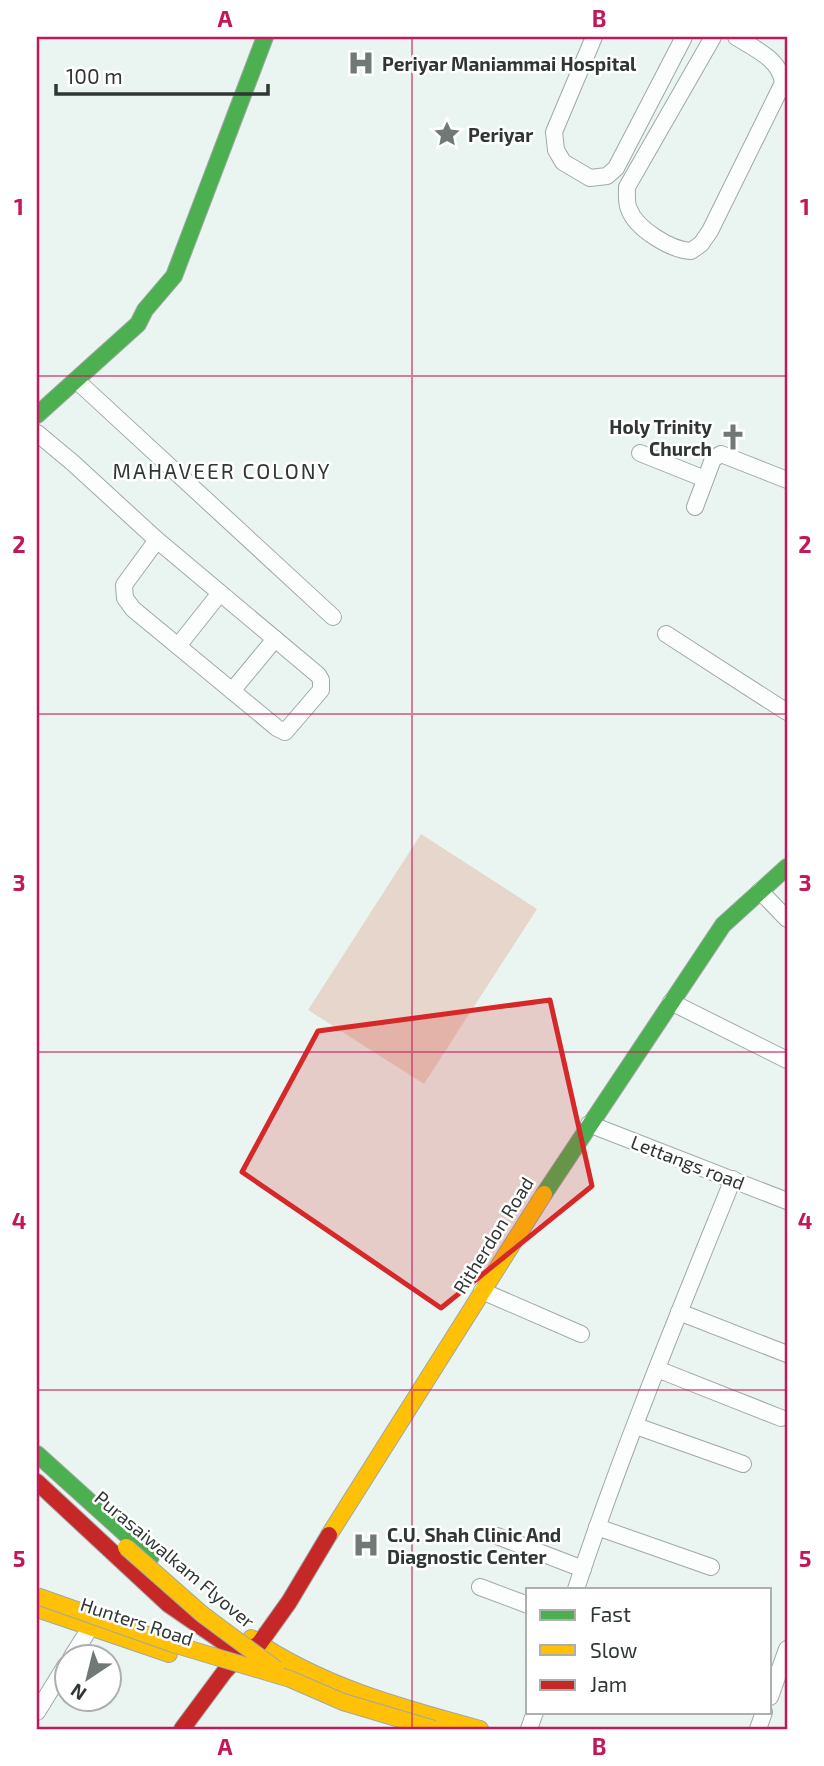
<svg xmlns="http://www.w3.org/2000/svg" width="824" height="1766" font-family="'Exo 2',sans-serif">
<rect width="100%" height="100%" fill="#eaf5f2"/>
<polygon fill="#e6d6cb" points="421,834 537,909 424,1084 308,1010"/>
<g fill="none" stroke-linecap="round" stroke-linejoin="round">
<g stroke="#a0a8a6" stroke-width="18">
<g id="street">
<polyline points="594,37 554,132 556,150 563,162 590,178 607,176 616,168 684,37"/>
<path d="M713 37 627 187C627 193 626 203 629 209 636 229 671 250 691 251L701 244 710 231 783 83C780 59 755 49 736 37"/>
<polyline points="76,380 333,617"/>
<polyline points="37,433 73,463 157,540 318,675 321,680 321,690 285,732 277,728 133,609 125,598 124,585 157,540"/>
<polyline points="640,453 705,479"/>
<polyline points="695,507 713,459 721,454 787,480"/>
<polyline points="666,634 787,712"/>
<polyline points="178,646 220,593"/>
<polyline points="232,691 275,639"/>
<polyline points="760,891 787,919"/>
<polyline points="671,1002 787,1060"/>
<polyline points="589,1124 787,1201"/>
<polyline points="482,1291 581,1334"/>
<polyline points="679,1312 787,1354"/>
<polyline points="657,1369 781,1418"/>
<polyline points="636,1426 743,1464"/>
<polyline points="597,1527 711,1567"/>
<polyline points="497,1536 583,1569"/>
<polyline points="480,1587 528,1605"/>
<path d="M576 1589C622 1450 678 1315 733 1179"/>
<polyline points="71,1658 90,1628"/>
<polyline points="770,1697 787,1649"/>
<polyline points="37,1712 66,1665"/>
<polyline points="529,1729 535,1712"/>
<polyline points="758,1729 764,1712"/>
</g>
</g>
<g stroke="#a0a8a6" stroke-width="18">
<g id="fast">
<polyline points="37,415 138,324 145,310 174,276 265,37"/>
<polyline points="544,1194 723,925 787,867"/>
<polyline points="37,1454 151,1557"/>
</g>
</g>
<g stroke="#a0a8a6" stroke-width="18">
<g id="slow">
<polyline points="329,1535 544,1194"/>
<polyline points="37,1609 169,1654"/>
<path d="M251 1638C321 1686 399 1707 480 1729"/>
</g>
</g>
<g stroke="#a0a8a6" stroke-width="18">
<g id="jam">
<polyline points="37,1482 168,1604 229,1646"/>
<polyline points="182,1729 225,1671 241,1654 259,1644 289,1602 329,1535"/>
</g>
</g>
<use href="#street" stroke="#fcfefd" stroke-width="16"/>
<use href="#fast" stroke="#4caf50" stroke-width="16"/>
<use href="#slow" stroke="#ffc107" stroke-width="16"/>
<use href="#jam" stroke="#c62828" stroke-width="16"/>
<g stroke="#a0a8a6" stroke-width="18" stroke-linecap="butt">
<g id="slow-bridge">
<polyline points="126,1547 202,1614 276,1669"/>
<polyline points="37,1596 173,1644 290,1679 343,1702 434,1729"/>
</g>
</g>
<use href="#slow-bridge" stroke="#ffc107" stroke-width="16"/>
</g>
<path fill="#d62828" fill-opacity="0.2" stroke="#d62828" stroke-width="5" stroke-linejoin="round" d="M550 1000 592 1186 441 1308 242 1172 318 1031Z"/>
<path fill="none" stroke="#c2185b" stroke-width="2" stroke-opacity="0.55" d="M412 37V1729M37 376H787M37 714H787M37 1052H787M37 1390H787"/>
<defs>
<g id="hospital-bare" transform="scale(2.1)"><path d="M-5-5h3v3.5h4V-5h3V5h-3V1.5h-4V5h-3Z" fill="#707976" stroke="#fff" stroke-width="2.5" paint-order="stroke"/></g>
<g id="sight-bare" transform="scale(2.1)"><path d="M0-6L1.8-2.2L6-1.7L2.9 1.2L3.7 5.4L0 3.3L-3.7 5.4L-2.9 1.2L-6-1.7L-1.8-2.2Z" fill="#707976" stroke="#fff" stroke-width="2.5" paint-order="stroke"/></g>
<g id="church-bare" transform="scale(2.1)"><path d="M-1.2-6h2.4v3.5h3.3v2.4h-3.3V6h-2.4V-.1h-3.3v-2.4h3.3Z" fill="#707976" stroke="#fff" stroke-width="2.5" paint-order="stroke"/></g>
</defs>
<g fill-rule="evenodd">
<use href="#hospital-bare" x="361" y="63"/>
<use href="#sight-bare" x="447" y="134"/>
<use href="#church-bare" x="733" y="437"/>
<use href="#hospital-bare" x="366" y="1545"/>
</g>
<g text-anchor="middle" dominant-baseline="central" stroke-width="5" stroke-linejoin="round" paint-order="stroke">
<g font-size="19" font-weight="bold" fill="#2f3634" stroke="#fff" text-anchor="start">
<text x="382" y="63">Periyar Maniammai Hospital</text>
<text x="468" y="134">Periyar</text>
<text x="712" y="426" text-anchor="end">Holy Trinity<tspan x="712" dy="22">Church</tspan></text>
<text x="387" y="1534">C.U. Shah Clinic And<tspan x="387" dy="22">Diagnostic Center</tspan></text>
</g>
<g font-size="19" fill="#2f3634" stroke="#fff">
<text transform="translate(688 1162) rotate(21)">Lettangs road</text>
<text transform="translate(493 1235) rotate(-58)">Ritherdon Road</text>
<text transform="translate(175 1559) rotate(40)">Purasaiwalkam Flyover</text>
<text transform="translate(137 1621) rotate(18)">Hunters Road</text>
</g>
<g font-size="21" letter-spacing="2" fill="#2f3634" stroke="#fff">
<text x="222" y="470">MAHAVEER COLONY</text>
</g>
</g>
<rect width="824" height="1766" fill="none" stroke="#ffffff" stroke-width="77"/>
<rect x="526" y="1588" width="245" height="126" fill="#ffffff" stroke="#acafae" stroke-width="2"/>
<rect x="540" y="1610" width="35" height="10" fill="#4caf50" stroke="#acafae" stroke-width="2"/>
<text x="590" y="1622" font-size="21" fill="#2f3634">Fast</text>
<rect x="540" y="1645" width="35" height="10" fill="#ffc107" stroke="#acafae" stroke-width="2"/>
<text x="590" y="1658" font-size="21" fill="#2f3634">Slow</text>
<rect x="540" y="1680" width="35" height="10" fill="#c62828" stroke="#acafae" stroke-width="2"/>
<text x="590" y="1692" font-size="21" fill="#2f3634">Jam</text>
<g transform="translate(88 1678) rotate(215)"><circle r="33" fill="#ffffff" stroke="#acafae" stroke-width="2"/>
<path d="M0-5L12 26L0 18L-12 26Z" fill="#707976"/>
<text y="-10" font-size="19" font-weight="bold" text-anchor="middle" fill="#2f3634">N</text>
</g>
<path d="M56 84v10h212v-10" fill="none" stroke="#2f3634" stroke-width="3.5"/>
<text x="66" y="84" font-size="21" fill="#2f3634" stroke="#ffffff" stroke-width="5" paint-order="stroke">100 m</text>
<rect x="38" y="38" width="748" height="1690" fill="none" stroke="#c2185b" stroke-width="2.5"/>
<g font-size="23" text-anchor="middle" font-weight="bold" fill="#c2185b">
<text x="225" y="27">A</text>
<text x="599" y="27">B</text>
<text x="19" y="215">1</text>
<text x="805" y="215">1</text>
<text x="19" y="553">2</text>
<text x="805" y="553">2</text>
<text x="19" y="891">3</text>
<text x="805" y="891">3</text>
<text x="19" y="1229">4</text>
<text x="805" y="1229">4</text>
<text x="19" y="1567">5</text>
<text x="805" y="1567">5</text>
<text x="225" y="1755">A</text>
<text x="599" y="1755">B</text>
</g>
</svg>
